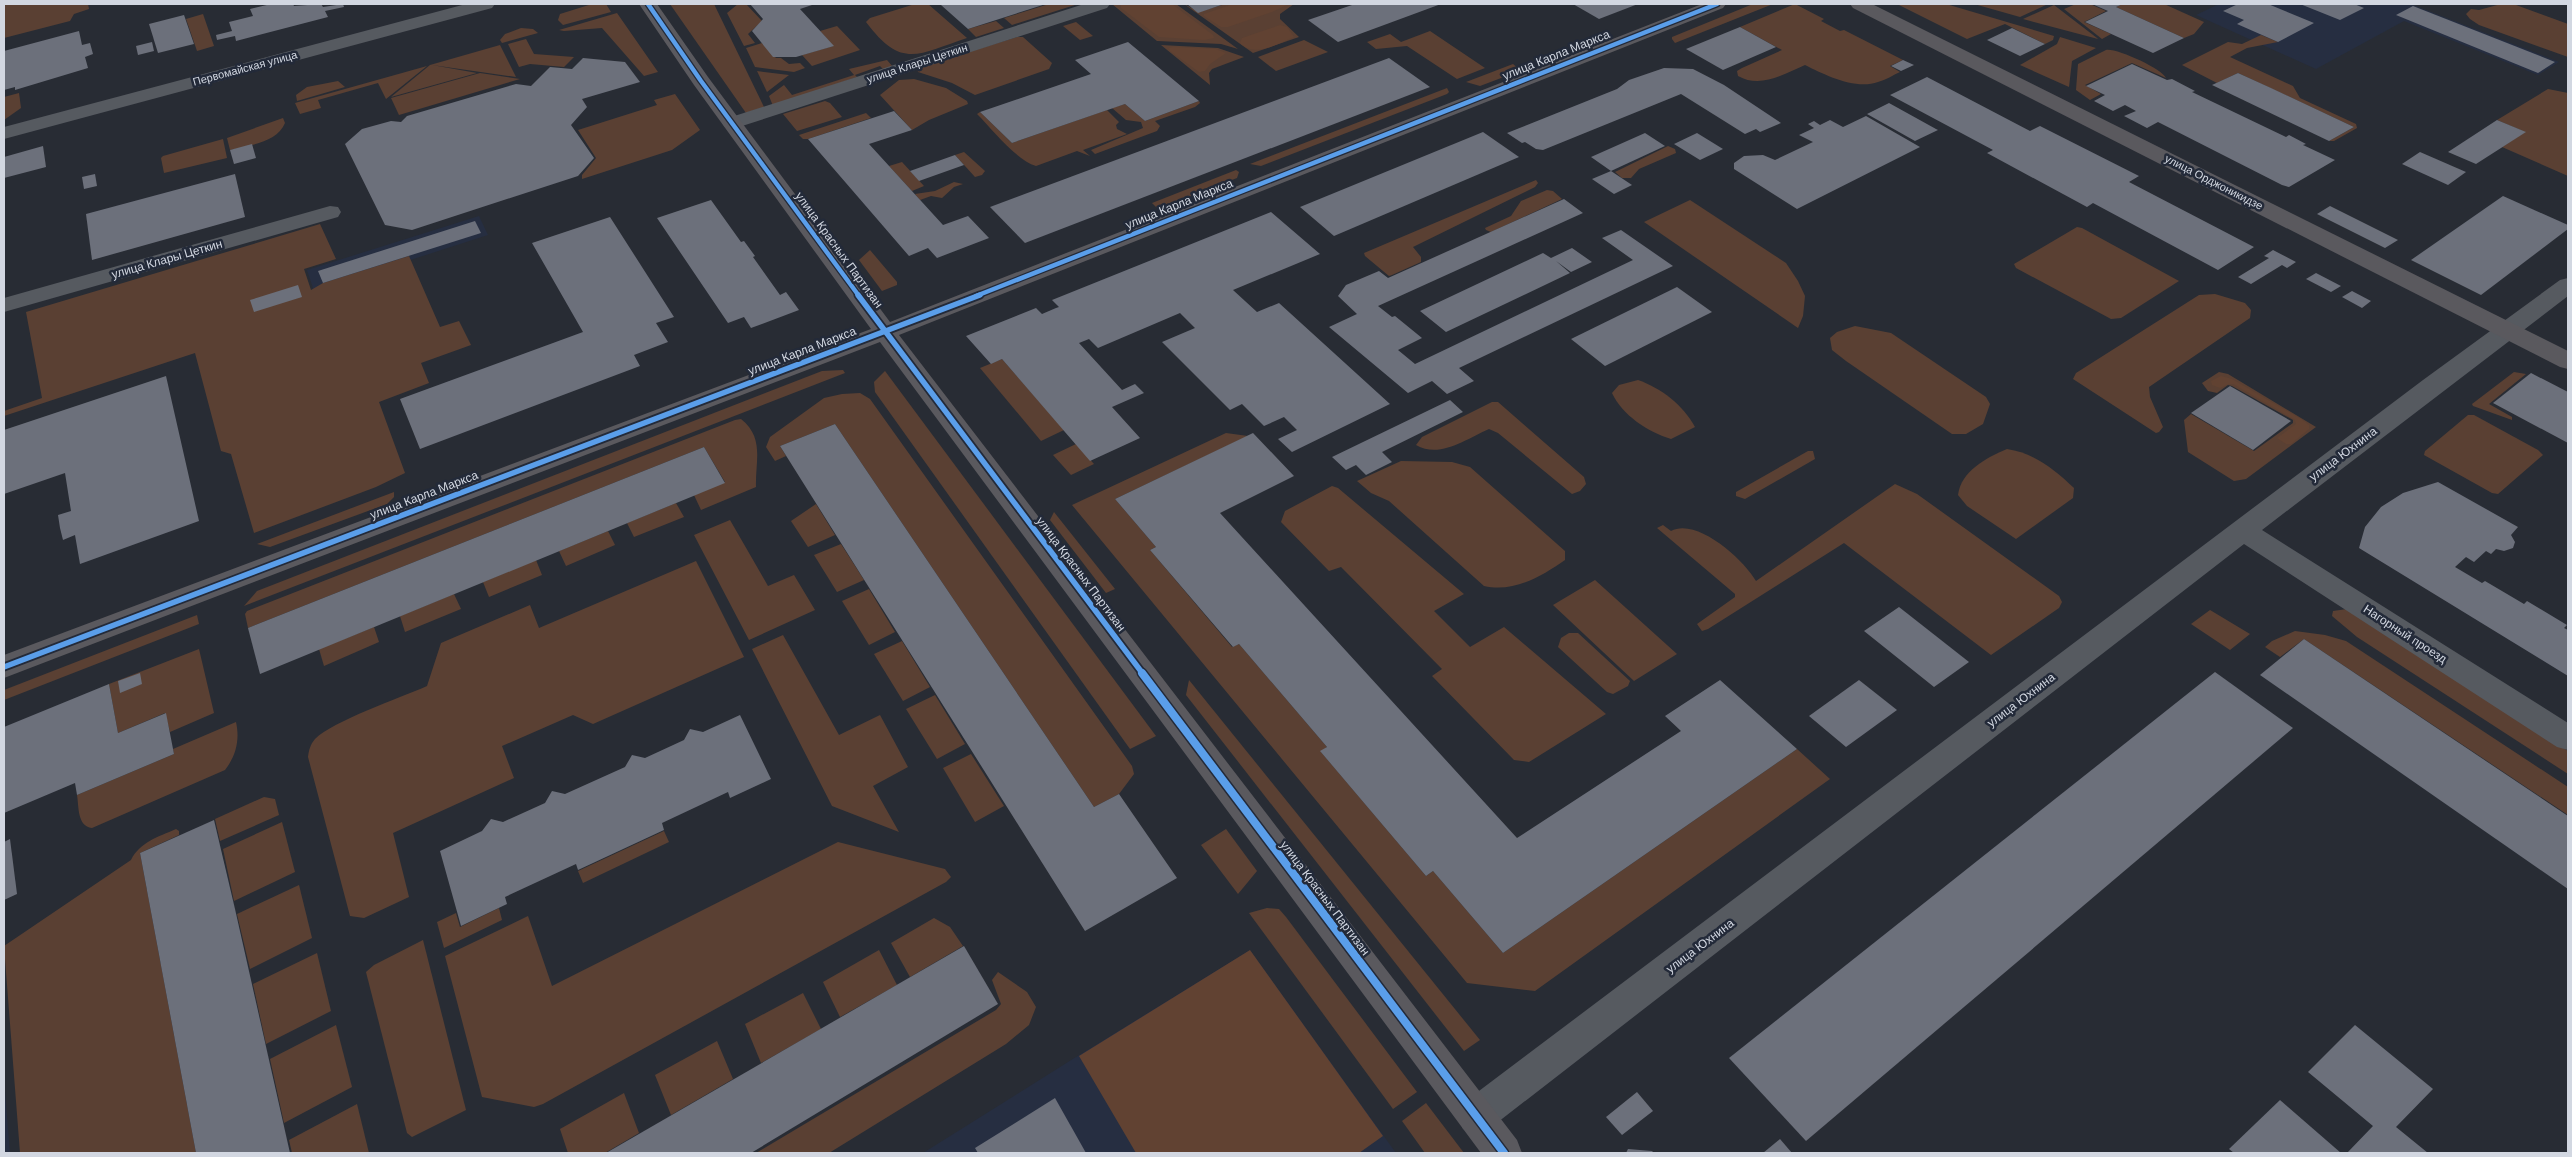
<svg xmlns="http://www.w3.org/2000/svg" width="2572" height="1157" font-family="'DM Sans',sans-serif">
<rect width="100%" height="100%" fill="#282c34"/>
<g fill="#262e41">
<polygon points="2219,4 2411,4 2559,62 2538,75 2404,21 2316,69 2196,15"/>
<polygon points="479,216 488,235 314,291 307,270"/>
<polygon points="1250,950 1396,1153 923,1153 1068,1062"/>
<polygon points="4,1080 10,1153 4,1153"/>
</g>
<g fill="#5a4033">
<polygon points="4,4 88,4 89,9 74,14 70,21 4,38"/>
<polygon points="592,4 606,4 611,12 563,25 558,20 560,14"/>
<polygon points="670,4 714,4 764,107 746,113"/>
<polygon points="738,4 746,4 762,21 748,34 755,43 744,46 727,13"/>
<path d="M915 4H928L967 38C918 54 902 70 866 22L870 18Z"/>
<polygon points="1049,4 1078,4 1012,25 1004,18"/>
<polygon points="1112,4 1176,4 1238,49 1221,44 1157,41"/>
<polygon points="1184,4 1199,12 1225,4 1294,4 1280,14 1280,19 1299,37 1253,53"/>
<polygon points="1753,4 1773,4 1675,43 1672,39 1672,37"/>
<path d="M1795 4 1824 19 1821 21 1840 31 1844 30 1903 60 1890 66 1900 72C1893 75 1886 80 1878 82 1855 90 1825 75 1805 65 1784 74 1761 89 1738 76L1737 71 1742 68 1782 50 1740 27Z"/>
<polygon points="1897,4 1946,4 2054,36 2053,40 2045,44 2005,24 1967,39"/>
<polygon points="1974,4 2048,4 2020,17"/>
<polygon points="2076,4 2090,4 2106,11 2084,22 2111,34 2102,39 2064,9"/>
<polygon points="2123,4 2164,4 2204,22 2194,34 2184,38 2116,7"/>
<polygon points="2501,4 2516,5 2568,24 2568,57 2479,25 2470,19 2466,14 2471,9 2479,10"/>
<polygon points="2054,5 2097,38 2098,39 2023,19"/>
<polygon points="617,13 658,72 644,76 602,28 564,31 559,30"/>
<polygon points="203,14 214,46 197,51 186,19"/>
<polygon points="996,21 1004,28 976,37 968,29"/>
<polygon points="1076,22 1093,36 1080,40 1063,26"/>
<polygon points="837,26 860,50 812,66 802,55 833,46 820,31"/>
<polygon points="521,28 533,29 538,33 502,43 500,40 505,34"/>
<polygon points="1430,31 1485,68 1457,79 1407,46 1376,49 1367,42 1390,34 1401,42"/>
<polygon points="2261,35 2278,42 2247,48 2230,57 2293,86 2300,98 2356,124 2357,128 2334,141 2329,141 2354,127 2238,73 2217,83 2182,65 2228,42 2242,44"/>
<polygon points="1017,37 1023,37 1052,63 1049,69 975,95 952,83 918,72 917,68"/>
<polygon points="2060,37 2096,48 2072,61 2069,87 2020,65 2057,44"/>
<polygon points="526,39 534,54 574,57 564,67 530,64 519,67 508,44"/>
<polygon points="1304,40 1328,52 1276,71 1258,57"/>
<polygon points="762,43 776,58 781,58 789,64 800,63 805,68 794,72 755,67 746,48"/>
<polygon points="500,45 516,77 432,65 477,73 391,97 430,65"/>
<polygon points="1161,45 1218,48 1244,57 1212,69 1209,73 1210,85"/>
<path d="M2106 50C2117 48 2162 69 2166 78L2132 63 2085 85 2101 94 2090 100 2076 90 2078 64Z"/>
<polygon points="887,60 893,67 885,71 880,66 855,75 857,77 773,106 769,96 784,85 792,95 854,75 849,69"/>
<polygon points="1513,64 1519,69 1517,72 1480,86 1466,82"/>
<polygon points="427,66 386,99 378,83 318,100 321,108 300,114 295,103"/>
<polygon points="757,71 789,75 767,92"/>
<polygon points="480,73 520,79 399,115 391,98"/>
<polygon points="914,79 946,88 967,101 968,104 929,120 912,130 880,95 899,80"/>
<polygon points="338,81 345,87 297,101 296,95 307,87"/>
<polygon points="1447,88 1449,92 1447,94 1261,166 1250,164"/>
<polygon points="2548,89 2568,93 2568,176 2502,147 2525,132 2497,120"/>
<polygon points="19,93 21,108 4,120 4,97"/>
<polygon points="675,94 700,130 672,150 582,179 582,175 596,158 578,130 657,105 654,100"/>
<polygon points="825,101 830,103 842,117 797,131 783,114"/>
<polygon points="1199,101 1200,103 1195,107 1155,121 1160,126 1157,131 1095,154 1091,150 1143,128 1141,122 1126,120 1112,108 1125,104 1145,121"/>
<path d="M1107 110 1119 122 1116 125 1117 129 1127 134 1083 150 1090 156 1077 151 1036 166C1016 160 992 129 977 114L980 112 1012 143Z"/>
<polygon points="866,113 871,118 808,139 803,139 799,135"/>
<path d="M283 118 285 123C277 143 249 145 230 150L227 138Z"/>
<polygon points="223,139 227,158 164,173 161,158 163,156"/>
<polygon points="1668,146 1675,149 1676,153 1639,169 1631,178 1622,178 1615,172"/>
<polygon points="964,152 985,171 982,175 975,177 955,155"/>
<polygon points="902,162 924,186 912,191 889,166"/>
<polygon points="1236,170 1239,172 1237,178 1158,209 1152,203"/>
<polygon points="1536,180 1538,183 1535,187 1413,247 1421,257 1421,262 1392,275 1389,276 1365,256 1364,253"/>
<polygon points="954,182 963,184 954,187 942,198 931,196 920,200 915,194 935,191"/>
<polygon points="1547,190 1553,191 1562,199 1491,232 1486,230 1485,228 1511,216 1521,201"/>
<polygon points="1690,200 1786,263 1798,281 1805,296 1803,316 1798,328 1644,222"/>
<polygon points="320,224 336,259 304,269 311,290 323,283 409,256 440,327 459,321 471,345 421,363 429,383 379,402 405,473 376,487 254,533 231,454 221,451 195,353 4,416 4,411 42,398 26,312"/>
<polygon points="2077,227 2082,228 2179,281 2121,318 2111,319 2016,268 2014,264"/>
<polygon points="870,250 897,282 897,285 882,291 859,260"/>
<polygon points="2215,294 2245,303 2251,310 2250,318 2149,387 2150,397 2163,427 2159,432 2156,433 2073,379 2076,373 2199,295"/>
<polygon points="1855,326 1891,333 1986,397 1990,404 1983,424 1966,434 1952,434 1846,361 1832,350 1830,338 1837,332"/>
<polygon points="1002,359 1064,430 1041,441 980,368"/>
<polygon points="843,370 845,373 244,606 257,591 822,371"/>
<polygon points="885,371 1156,736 1130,749 875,392 874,382"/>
<polygon points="2219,372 2228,374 2316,427 2246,479 2234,481 2188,452 2184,420 2191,414 2254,451 2293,423 2293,420 2232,386 2228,385 2217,393 2208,391 2202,383"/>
<polygon points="2514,372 2526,374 2489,404 2512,417 2512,420 2473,406 2472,404"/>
<path d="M1638 380C1661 388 1683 405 1695 427L1671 439C1648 432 1622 415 1612 393L1619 385Z"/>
<polygon points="860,393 870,399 1132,766 1134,774 1119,794 1094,807 835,424 780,446 786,456 775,461 766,447 770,437 824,398 842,394"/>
<path d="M1492 402H1498L1584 477 1586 484 1580 491 1572 494 1498 433 1489 429C1466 439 1440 459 1416 445L1422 437Z"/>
<polygon points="2468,415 2474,415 2538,450 2543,455 2498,494 2492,493 2424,455 2425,451"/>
<path d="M741 419C765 438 755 462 756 487L701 510 694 495 725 482 704 447 248 628 245 614 247 611 735 420Z"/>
<polygon points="1226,433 1248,436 1115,499 1156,547 1150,550 1232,647 1239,644 1327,747 1321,752 1426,876 1433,871 1503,953 1797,749 1830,779 1535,991 1467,983 1072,505"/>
<polygon points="1076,444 1094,464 1071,475 1053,455"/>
<path d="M2007 449C2034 453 2054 469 2074 488L2073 498 2016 539 1967 506 1958 495C1961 471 1986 458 2007 449Z"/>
<polygon points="1808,451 1813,451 1815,459 1745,499 1736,496 1736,492"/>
<path d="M1401 461 1452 462 1470 467 1565 551V560C1542 576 1514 593 1484 586L1389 501 1371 493 1357 481Z"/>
<path d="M1895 484 1917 494 2059 596 2062 602 2059 608 1991 655 1844 543 1708 629 1702 631 1697 624 1735 597V594L1657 528 1663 525 1671 531C1697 517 1744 560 1756 581Z"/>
<polygon points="1332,486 1338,488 1464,594 1434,611 1470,647 1504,627 1606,714 1529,762 1514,760 1432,676 1442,669 1341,567 1329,571 1281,522 1285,511"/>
<polygon points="394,492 394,497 387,504 270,547 257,544"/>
<polygon points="676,503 684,517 634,537 627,523"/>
<polygon points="816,504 835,535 808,547 791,521"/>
<polygon points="1054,512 1115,589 1106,593 1050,520"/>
<polygon points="730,520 768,586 794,575 815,610 749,640 694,535"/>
<polygon points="608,531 615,545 566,566 559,551"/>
<polygon points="841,544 864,580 837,592 814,555"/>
<polygon points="536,560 542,575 489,597 483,582"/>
<path d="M696 561 744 657 593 724 573 715 502 746 514 778 393 833 409 897 364 918 350 916 308 757C309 750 310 745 315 739 333 721 400 698 427 686L441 643 530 605 539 628Z"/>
<polygon points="1595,580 1677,654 1634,681 1553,605"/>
<polygon points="869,589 895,632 869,645 842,601"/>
<polygon points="454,594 461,609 405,632 400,616"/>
<polygon points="2347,609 2568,751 2568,774 2357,637 2332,616 2333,611"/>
<polygon points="2210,610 2250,634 2230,650 2191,624"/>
<polygon points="197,615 199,624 4,700 4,690"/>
<polygon points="374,627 379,642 324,666 319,649"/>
<polygon points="2295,631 2325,635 2346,641 2568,787 2568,815 2304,639 2280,657 2265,647 2272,641"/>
<polygon points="1569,633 1578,633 1630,681 1628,686 1613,694 1607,692 1558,647 1561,638"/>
<polygon points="783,635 839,735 880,715 908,767 873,786 899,832 832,806 752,649"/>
<polygon points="902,641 930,687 903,701 874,654"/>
<polygon points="199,649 214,713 170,732 165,713 118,733 109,684"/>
<polygon points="1189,680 1480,1040 1464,1051 1186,695"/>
<polygon points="935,695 965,744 937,759 906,709"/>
<path d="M236 722C240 740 236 756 225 770L92 828C77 826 79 807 77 795L174 754 173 749Z"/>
<polygon points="971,754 1004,806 975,822 943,768"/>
<polygon points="264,797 275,799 279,815 220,841 215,819"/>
<polygon points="282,822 295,872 234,901 223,849"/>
<path d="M176 829 179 831V835L140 853 196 1153H20L4 946 131 860C140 842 158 837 176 829Z"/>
<polygon points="1226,829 1257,871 1238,894 1201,845"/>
<polygon points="664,831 669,842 583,883 578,871"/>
<polygon points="838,842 945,869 951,877 946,882 543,1104 534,1107 482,1097 445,956 528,916 552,986"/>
<polygon points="299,885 312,938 250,969 237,914"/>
<polygon points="499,908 502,920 444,948 437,922 456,913 460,927"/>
<polygon points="1267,908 1279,909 1286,917 1417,1092 1393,1109 1249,913"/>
<polygon points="934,918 950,927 963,946 910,977 891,943"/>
<polygon points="423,940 466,1110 412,1137 407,1133 366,972 374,965"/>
<polygon points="879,950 897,985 840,1017 823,982"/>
<polygon points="317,953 331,1011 266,1044 253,984"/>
<polygon points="998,972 1027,992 1036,1007 1029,1025 1006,1044 829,1153 756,1153 996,1010 1001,1004 992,980"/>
<polygon points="803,993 821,1029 761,1063 745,1024"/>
<polygon points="336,1025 352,1087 284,1123 270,1059"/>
<polygon points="717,1041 733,1079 671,1115 655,1075"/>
<polygon points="624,1093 639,1133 605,1153 568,1153 560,1129"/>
<polygon points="1426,1103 1464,1153 1425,1153 1402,1121"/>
<polygon points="357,1104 369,1153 292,1153 289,1140"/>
</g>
<g fill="#614232">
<polygon points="1121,4 1172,4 1213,35 1214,38 1204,40 1159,37 1121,8"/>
<polygon points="1233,4 1289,4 1272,12 1228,27 1221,27 1204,16 1204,14"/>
<path d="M1280 25 1287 27 1294 37C1278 44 1254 58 1240 43L1242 38Z"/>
<polygon points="1174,47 1216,49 1226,53 1210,64 1205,71 1199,72 1170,51 1169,48"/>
<polygon points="2221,376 2232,379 2301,419 2309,425 2309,429 2291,444 2286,444 2277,438 2296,424 2295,420 2233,384 2229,384 2220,388 2212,385 2211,381"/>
<polygon points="1250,950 1383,1136 1359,1153 1136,1153 1079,1056"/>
</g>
<g fill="#6c707b">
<polygon points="271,4 293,4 294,6 321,4 323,7 343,4 344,7 325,11 328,17 236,41 235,36 217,40 216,35 232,31 229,22 253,16 250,9"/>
<polygon points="750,4 815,4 800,9 834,46 796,57 773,57 752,31 763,19"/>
<polygon points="944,4 1046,4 968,29 941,5"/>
<polygon points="1187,4 1224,4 1198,13"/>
<polygon points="1355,4 1441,4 1338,42 1308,20"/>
<polygon points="1573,4 1638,4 1599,19"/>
<polygon points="2092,4 2123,4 2116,7 2184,38 2153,53 2085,22 2108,11"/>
<polygon points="2238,4 2268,4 2314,23 2278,42 2237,24 2244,20 2223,11"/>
<polygon points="2300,4 2354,4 2364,8 2340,20"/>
<polygon points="2413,6 2555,62 2538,73 2396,15"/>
<polygon points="184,15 194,44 158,53 149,24"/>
<polygon points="1740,27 1776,47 1723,70 1686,49"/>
<polygon points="2012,28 2045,44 2020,56 1987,40"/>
<polygon points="79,31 82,45 90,43 93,54 85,57 88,68 15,90 15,87 4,90 4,51"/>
<polygon points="152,42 154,51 138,55 136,46"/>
<polygon points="1128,42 1199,101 1145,121 1125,104 1012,143 980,112 1091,74 1075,60"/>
<polygon points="583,58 625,62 640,82 582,99 587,107 571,125 594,158 578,176 412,230 385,225 345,144 362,129 391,121 401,122 407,116 516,84 531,86 550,67 572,69"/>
<polygon points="1389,58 1430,87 1025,243 990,207"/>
<polygon points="1903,60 1914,65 1901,71 1891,66"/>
<polygon points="2132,64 2167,80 2172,79 2195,91 2192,92 2286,137 2289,135 2306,144 2303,145 2335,160 2289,187 2282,185 2158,122 2147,128 2124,116 2136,111 2125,105 2113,111 2094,101 2105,95 2086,86"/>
<polygon points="1664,68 1693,69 1724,85 1781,123 1760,132 1756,129 1745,134 1681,94 1543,150 1536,149 1525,142 1522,143 1507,133 1617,89 1629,80"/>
<polygon points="2238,73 2271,88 2354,127 2329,141 2212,85"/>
<polygon points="1927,77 2030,131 2040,126 2139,176 2129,182 2254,247 2218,270 2093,203 2087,207 1987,153 1993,150 1890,95"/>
<polygon points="1889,103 1936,129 1938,130 1915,141 1867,114"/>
<polygon points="894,111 912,130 869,144 943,225 968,216 989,238 937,258 928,248 909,256 808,139"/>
<polygon points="1866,116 1920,147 1797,209 1734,169 1734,163 1744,156 1763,155 1775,160 1813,142 1799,135 1814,128 1808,124 1814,121 1820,125 1830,120 1843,127"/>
<polygon points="2497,120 2526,132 2476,164 2448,152"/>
<polygon points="1483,132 1519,157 1334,236 1300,207"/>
<polygon points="1645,133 1665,146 1611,171 1591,157"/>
<polygon points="1697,133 1723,149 1700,160 1674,144"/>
<polygon points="252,144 256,158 234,164 230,150"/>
<polygon points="43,146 46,167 4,178 4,157"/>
<polygon points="2420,152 2466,172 2448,185 2402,164"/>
<polygon points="955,155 964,165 919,181 910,171"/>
<polygon points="1611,171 1632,185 1614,194 1592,179"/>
<polygon points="95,174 97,186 84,189 82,177"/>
<polygon points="235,174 245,217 92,260 86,214"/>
<polygon points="2503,196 2568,225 2568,229 2481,295 2411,260"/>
<polygon points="1564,199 1583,213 1378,306 1392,317 1395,316 1422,338 1398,350 1415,364 1633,260 1602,238 1621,230 1673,266 1459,368 1474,381 1447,394 1432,381 1408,393 1329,327 1357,314 1338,296 1346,285 1379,271 1388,278"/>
<polygon points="711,200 741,242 744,241 755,256 753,257 780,295 786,292 799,310 751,328 744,317 728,323 657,218"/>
<polygon points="2330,206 2398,240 2385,248 2317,214"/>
<polygon points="1271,212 1320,254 1233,290 1257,312 1279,303 1390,404 1292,452 1278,439 1297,430 1284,417 1264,426 1242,404 1230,410 1162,342 1195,328 1180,313 1098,348 1089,339 1079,343 1122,390 1135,384 1144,393 1112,407 1140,438 1090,461 1002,359 991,364 966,336 1036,308 1042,314 1056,308 1059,307 1052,300"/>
<polygon points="610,217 674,317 656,323 668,342 634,355 640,366 420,449 400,399 583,332 532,243"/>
<polygon points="475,221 481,233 323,283 318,271"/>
<polygon points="1572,248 1592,262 1571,272 1556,261 1570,273 1446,332 1420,311 1543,253 1551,258"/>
<polygon points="2273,250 2296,262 2287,268 2282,265 2251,284 2238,277 2269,258 2264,256"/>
<polygon points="2316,273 2341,286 2331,292 2306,279"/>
<polygon points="298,285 302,297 254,312 250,300"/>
<polygon points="1677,287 1712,312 1605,366 1571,339"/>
<polygon points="2352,291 2371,301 2362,308 2342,297"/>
<polygon points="2531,373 2568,392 2568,443 2493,403"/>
<polygon points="166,376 199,521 80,564 75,535 63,540 60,528 58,515 71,511 65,473 4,494 4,430"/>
<polygon points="2230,386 2291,421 2253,450 2191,413"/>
<polygon points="1450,400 1463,412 1382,452 1392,462 1366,475 1356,465 1346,470 1332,457"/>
<polygon points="835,424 1094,807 1119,794 1177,878 1085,931 780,446"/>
<polygon points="1253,433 1294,476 1220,513 1517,838 1681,731 1665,716 1720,680 1797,749 1503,953 1433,871 1426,876 1320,751 1327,747 1239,644 1233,647 1150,550 1156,547 1115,499"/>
<polygon points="704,447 725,483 260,674 248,628"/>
<polygon points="2438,482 2518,527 2511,535 2515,542 2513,548 2504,551 2496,549 2491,554 2486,551 2474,562 2466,557 2455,567 2482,583 2485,581 2524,604 2527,601 2567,625 2564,628 2568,630 2568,676 2359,548 2365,527 2381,507 2403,493"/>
<polygon points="1899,607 1969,662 1934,687 1864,631"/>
<polygon points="2304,639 2568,816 2568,889 2260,675"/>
<polygon points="2215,672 2293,728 1806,1141 1729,1058"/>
<polygon points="140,673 142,684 120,693 118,681"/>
<polygon points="1859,680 1897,710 1846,747 1809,716"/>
<polygon points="109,684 118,733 166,713 174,754 77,795 75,783 4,813 4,727"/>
<polygon points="740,715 771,779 730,798 728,792 662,823 664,830 578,870 576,864 505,897 507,904 461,926 440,851 482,831 491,819 503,822 545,803 552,791 565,794 625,767 632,755 645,758 684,740 690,729 703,732"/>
<polygon points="214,820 235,909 290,1153 196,1153 140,853"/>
<polygon points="10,839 17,894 4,900 4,842"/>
<polygon points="964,946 998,1004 751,1153 606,1153"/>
<polygon points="2355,1025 2433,1089 2396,1127 2428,1153 2347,1153 2373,1126 2308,1072"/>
<polygon points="1637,1092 1653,1111 1622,1135 1606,1117"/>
<polygon points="1055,1098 1086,1153 978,1153 975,1148"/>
<polygon points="2280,1100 2341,1153 2234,1153 2229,1149"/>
<polygon points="1780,1139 1792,1153 1763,1153"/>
<polygon points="1628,1149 1652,1151 1654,1153 1626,1153"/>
</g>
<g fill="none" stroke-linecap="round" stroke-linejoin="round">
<g fill="#565a60" fill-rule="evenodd">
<polygon points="466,4 495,4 492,8 4,139 4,127"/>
<polygon points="1084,4 1110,4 1107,8 739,127 725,127 722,123 725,119"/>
<polygon points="330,206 338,207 341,212 338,217 4,312 4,298"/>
<polygon points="2568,278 2568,296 2262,530 2568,723 2568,750 2557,747 2244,544 1489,1129 1476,1134 1463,1129 1458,1116 1463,1103 2423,380 2560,280"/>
</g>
<g fill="#5a595e" fill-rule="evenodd">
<polygon points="639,4 657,4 708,77 890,322 1702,4 1726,4 1723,8 899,335 1517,1140 1522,1153 1481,1153 880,342 4,678 4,655 871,329 694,85"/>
<polygon points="1850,4 1872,4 2568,351 2568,369 2560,367 1853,8"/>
</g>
<g stroke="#232a39" stroke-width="7">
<g id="cycleway-far2">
<polyline points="648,4 701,81 859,296"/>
<polyline points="976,296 1717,4"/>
</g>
</g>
<g stroke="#232a39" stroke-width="9">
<g id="cycleway-far1">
<polyline points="858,295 1143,674"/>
<polyline points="4,667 980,295"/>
</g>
</g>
<g stroke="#232a39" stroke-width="11">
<polyline id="cycleway" points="1142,673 1504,1153"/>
</g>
<use href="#cycleway-far2" stroke="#5a9eea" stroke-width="4.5"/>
<use href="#cycleway-far1" stroke="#5a9eea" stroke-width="5.5"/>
<use href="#cycleway" stroke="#5a9eea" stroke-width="8"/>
</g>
<g text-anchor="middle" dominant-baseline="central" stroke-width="5" stroke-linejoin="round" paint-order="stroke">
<g font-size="11" fill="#d2d7e1" stroke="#232a39">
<text transform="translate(917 63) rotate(-18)">улица Клары Цеткин</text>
<text transform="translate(245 68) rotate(-15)">Первомайская улица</text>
<text transform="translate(2214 182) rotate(27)">улица Орджоникидзе</text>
</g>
<g font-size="12" fill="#d2d7e1" stroke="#232a39">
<text transform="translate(1556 55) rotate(-22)">улица Карла Маркса</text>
<text transform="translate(1179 204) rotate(-22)">улица Карла Маркса</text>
<text transform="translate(839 250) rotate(54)">улица Красных Партизан</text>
<text transform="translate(167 259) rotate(-16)">улица Клары Цеткин</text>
<text transform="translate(802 351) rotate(-21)">улица Карла Маркса</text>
<text transform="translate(2343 454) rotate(-37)">улица Юхнина</text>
<text transform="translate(424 495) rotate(-21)">улица Карла Маркса</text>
<text transform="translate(1081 574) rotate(53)">улица Красных Партизан</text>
<text transform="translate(2405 634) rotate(33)">Нагорный проезд</text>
<text transform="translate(2021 700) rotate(-37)">улица Юхнина</text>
<text transform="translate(1325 898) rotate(53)">улица Красных Партизан</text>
<text transform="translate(1700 946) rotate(-37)">улица Юхнина</text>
</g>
</g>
<rect width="2572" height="1157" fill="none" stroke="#d2d7e1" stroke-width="10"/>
</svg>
